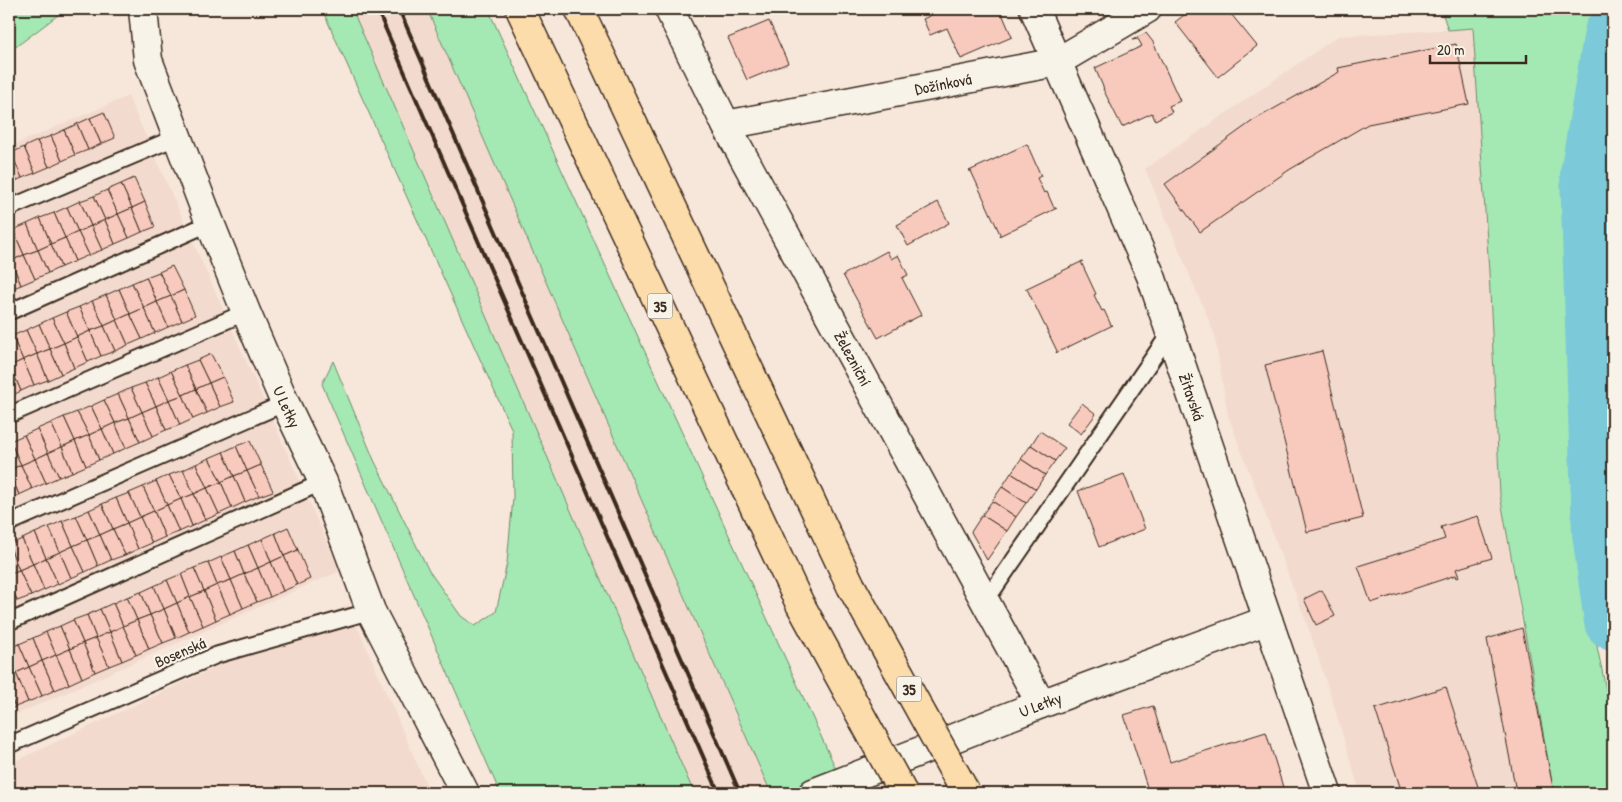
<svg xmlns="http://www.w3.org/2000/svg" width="1622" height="802" font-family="'Patrick Hand',sans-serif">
<rect width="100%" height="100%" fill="#f7e7db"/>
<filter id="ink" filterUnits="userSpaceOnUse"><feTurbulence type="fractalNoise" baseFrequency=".02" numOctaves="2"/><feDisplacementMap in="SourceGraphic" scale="10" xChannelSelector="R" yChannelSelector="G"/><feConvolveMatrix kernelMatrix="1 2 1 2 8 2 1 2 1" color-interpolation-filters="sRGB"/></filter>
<g filter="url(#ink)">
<g fill="#f3dace">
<polygon points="352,9 427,9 607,422 771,793 694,793"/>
<polygon points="1473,28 1489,272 1500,495 1522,628 1554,793 1360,793 1332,700 1309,630 1228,416 1214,333 1145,169 1338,36"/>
<polygon points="128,96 340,571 9,718 9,147"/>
<polygon points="348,605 430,793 9,793 9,764"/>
</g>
<g fill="#a4e8b4" stroke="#708969">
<polygon points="9,9 66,9 9,52"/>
<polygon points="322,9 352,9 694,793 500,793 322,384 333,361 374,460 429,571 461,616 475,626 496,612 507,563 513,498 512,430"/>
<polygon points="427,9 488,9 847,793 771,793 607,422"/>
<polygon points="1441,9 1613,9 1613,547 1585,589 1613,723 1613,793 1554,793 1500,495 1489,272 1473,28 1448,30"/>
</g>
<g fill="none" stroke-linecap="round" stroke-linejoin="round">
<polyline stroke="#7cc9da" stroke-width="58" points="1613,33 1589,174 1601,533 1613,621"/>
</g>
<g fill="#f8cabd" stroke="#3b2a1e">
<polygon points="939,9 1000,9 1012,37 961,59 947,28 930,35 923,19 940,11"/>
<polygon points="1192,9 1227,9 1257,46 1218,77 1175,22"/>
<polygon points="769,21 788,63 747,80 728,38"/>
<polygon points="1146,33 1153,42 1180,101 1169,106 1172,112 1155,120 1152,113 1122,127 1103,89 1104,89 1095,68 1142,46 1138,39 1132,40"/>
<polygon points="1456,44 1469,104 1368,124 1289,170 1200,232 1165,184 1254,120 1339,72 1338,68"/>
<polygon points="104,112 115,138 101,144 90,118"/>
<polygon points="90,118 101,144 88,150 77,124"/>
<polygon points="77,124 88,150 75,155 64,130"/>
<polygon points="64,130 75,155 62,161 51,136"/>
<polygon points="51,136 62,161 49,167 37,141"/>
<polygon points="37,141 49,167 35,173 24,147"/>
<polygon points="1027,144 1041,176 1037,178 1044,193 1047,192 1054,208 1057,208 999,236 1000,234 971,171 969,171"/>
<polygon points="24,147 35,173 22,178 11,153"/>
<polygon points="11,153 22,178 9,184 9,154"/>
<polygon points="134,178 145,202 132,208 121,184"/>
<polygon points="121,184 132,208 118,214 107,190"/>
<polygon points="107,190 118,214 105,220 94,196"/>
<polygon points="94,196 105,220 91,226 80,201"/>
<polygon points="80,201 91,226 78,232 67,207"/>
<polygon points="145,202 155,227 142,232 132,208"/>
<polygon points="938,202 949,223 908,246 897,225"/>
<polygon points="67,207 78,232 65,238 54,213"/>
<polygon points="132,208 142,232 129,238 118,214"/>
<polygon points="54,213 65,238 51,244 40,218"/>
<polygon points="118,214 129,238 115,244 105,220"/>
<polygon points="40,218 51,244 38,250 27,224"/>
<polygon points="105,220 115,244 102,250 91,226"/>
<polygon points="27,224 38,250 24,255 13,230"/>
<polygon points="91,226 102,250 89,255 78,232"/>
<polygon points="13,230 24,255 11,261 9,255 9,232"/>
<polygon points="78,232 89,255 75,261 65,238"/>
<polygon points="65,238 75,261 61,267 51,244"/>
<polygon points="51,244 61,267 48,273 38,250"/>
<polygon points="38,250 48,273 35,279 24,255"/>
<polygon points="887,251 891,259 898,255 908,275 902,278 921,315 878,338 843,275"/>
<polygon points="24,255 35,279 21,285 11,261"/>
<polygon points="11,261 21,285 9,290 9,262"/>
<polygon points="1083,261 1081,262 1096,294 1094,295 1102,311 1104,310 1111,325 1113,325 1056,353 1057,351 1027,289 1025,289"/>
<polygon points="172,266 184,290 171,296 159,272"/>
<polygon points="159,272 171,296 157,302 146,277"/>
<polygon points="146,277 157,302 144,308 132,283"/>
<polygon points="132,283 144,308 130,314 119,289"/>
<polygon points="119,289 130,314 117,320 106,295"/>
<polygon points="184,290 195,315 182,321 171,296"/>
<polygon points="106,295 117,320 104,326 92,301"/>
<polygon points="171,296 182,321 168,327 157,302"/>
<polygon points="92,301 104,326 90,331 79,307"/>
<polygon points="157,302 168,327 155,333 144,308"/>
<polygon points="79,307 90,331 77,337 66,312"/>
<polygon points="144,308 155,333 142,339 130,314"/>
<polygon points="66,312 77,337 64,343 52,318"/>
<polygon points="130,314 142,339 128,345 117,320"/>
<polygon points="52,318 64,343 50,349 39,324"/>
<polygon points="117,320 128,345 115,351 104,326"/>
<polygon points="39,324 50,349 37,354 26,330"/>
<polygon points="104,326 115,351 101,356 90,331"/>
<polygon points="26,330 37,354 23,360 12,336"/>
<polygon points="90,331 101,356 88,362 77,337"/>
<polygon points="12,336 23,360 10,366 9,337"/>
<polygon points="77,337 88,362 74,368 64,343"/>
<polygon points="64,343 74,368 61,374 50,349"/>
<polygon points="50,349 61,374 48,380 37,354"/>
<polygon points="1322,351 1363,518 1307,532 1265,365"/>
<polygon points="37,354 48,380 34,385 23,360"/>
<polygon points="211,354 223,377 209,383 198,360"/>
<polygon points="23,360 34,385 21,391 10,366"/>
<polygon points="198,360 209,383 196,389 185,365"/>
<polygon points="185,365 196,389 183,395 171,371"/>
<polygon points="10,366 21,391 9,397 9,367"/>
<polygon points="171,371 183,395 169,400 158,377"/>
<polygon points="158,377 169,400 156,406 145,383"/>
<polygon points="223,377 234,402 220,407 209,383"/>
<polygon points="145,383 156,406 142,412 131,388"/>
<polygon points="209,383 220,407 207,413 196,389"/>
<polygon points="131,388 142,412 129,418 118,394"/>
<polygon points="196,389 207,413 193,419 183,395"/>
<polygon points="118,394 129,418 115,423 104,400"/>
<polygon points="183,395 193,419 180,425 169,400"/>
<polygon points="104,400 115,423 102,429 91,406"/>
<polygon points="169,400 180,425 166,430 156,406"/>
<polygon points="1082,403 1096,414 1081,434 1067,423"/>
<polygon points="91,406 102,429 89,435 77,412"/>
<polygon points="156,406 166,430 153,436 142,412"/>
<polygon points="77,412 89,435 75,441 64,417"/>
<polygon points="142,412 153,436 140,442 129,418"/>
<polygon points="64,417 75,441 62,447 51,423"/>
<polygon points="129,418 140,442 126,448 115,423"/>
<polygon points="51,423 62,447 48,453 37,429"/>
<polygon points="115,423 126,448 113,454 102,429"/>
<polygon points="37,429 48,453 35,459 24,435"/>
<polygon points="102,429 113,454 99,460 89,435"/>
<polygon points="1040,431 1065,448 1055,461 1031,445"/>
<polygon points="24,435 35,459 21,465 10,441"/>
<polygon points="89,435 99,460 86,466 75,441"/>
<polygon points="9,441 10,441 21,465 9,470"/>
<polygon points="75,441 86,466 72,472 62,447"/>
<polygon points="250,441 261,465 247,471 236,446"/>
<polygon points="1031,445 1055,461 1045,475 1021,459"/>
<polygon points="236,446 247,471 234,476 223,452"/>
<polygon points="62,447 72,472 59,477 48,453"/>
<polygon points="223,452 234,476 221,482 209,458"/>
<polygon points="48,453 59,477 46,483 35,459"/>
<polygon points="209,458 221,482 207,488 196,464"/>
<polygon points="35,459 46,483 32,489 21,465"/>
<polygon points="1021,459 1045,475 1036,489 1011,473"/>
<polygon points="196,464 207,488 194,494 183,470"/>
<polygon points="21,465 32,489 19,495 9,470"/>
<polygon points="261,465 273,491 259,496 247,471"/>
<polygon points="183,470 194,494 181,499 169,475"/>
<polygon points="247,471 259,496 245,502 234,476"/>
<polygon points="9,472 19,495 9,499"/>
<polygon points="1011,473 1036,489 1026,503 1002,487"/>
<polygon points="1124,474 1145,529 1099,547 1078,491"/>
<polygon points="169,475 181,499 167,505 156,481"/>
<polygon points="234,476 245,502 232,508 221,482"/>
<polygon points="156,481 167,505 154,511 143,487"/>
<polygon points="221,482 232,508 219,514 207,488"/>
<polygon points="143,487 154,511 140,517 129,493"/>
<polygon points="1002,487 1026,503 1016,517 992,501"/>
<polygon points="207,488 219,514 205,520 194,494"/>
<polygon points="129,493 140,517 127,523 116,498"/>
<polygon points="194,494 205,520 192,526 181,499"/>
<polygon points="116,498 127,523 113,529 102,504"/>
<polygon points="181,499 192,526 179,532 167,505"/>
<polygon points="992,501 1016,517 1007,531 982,515"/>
<polygon points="102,504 113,529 100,535 89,510"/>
<polygon points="167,505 179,532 165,537 154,511"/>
<polygon points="89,510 100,535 87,540 76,516"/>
<polygon points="154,511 165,537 152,543 140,517"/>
<polygon points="982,515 1007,531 987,560 971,532"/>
<polygon points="76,516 87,540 73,546 62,521"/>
<polygon points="1478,516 1492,558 1456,569 1459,577 1457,578 1456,575 1371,603 1358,566 1445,539 1441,527"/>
<polygon points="140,517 152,543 138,549 127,523"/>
<polygon points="62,521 73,546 60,552 49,527"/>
<polygon points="127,523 138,549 125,555 113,529"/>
<polygon points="49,527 60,552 46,558 35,533"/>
<polygon points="288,527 298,550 284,556 275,533"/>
<polygon points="113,529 125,555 111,560 100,535"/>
<polygon points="35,533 46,558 33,564 22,539"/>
<polygon points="275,533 284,556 271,562 262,539"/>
<polygon points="100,535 111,560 98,566 87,540"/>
<polygon points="22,539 33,564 19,570 9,545"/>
<polygon points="262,539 271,562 258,568 248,545"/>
<polygon points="87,540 98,566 85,572 73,546"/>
<polygon points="9,545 19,570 9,574"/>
<polygon points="248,545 258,568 244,574 235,551"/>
<polygon points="73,546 85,572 71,578 60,552"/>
<polygon points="298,550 310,579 297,585 284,556"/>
<polygon points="235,551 244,574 231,580 221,557"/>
<polygon points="60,552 71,578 58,584 46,558"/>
<polygon points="284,556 297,585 283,591 271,562"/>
<polygon points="221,557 231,580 217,585 208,563"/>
<polygon points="46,558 58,584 44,590 33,564"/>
<polygon points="271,562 283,591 270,597 258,568"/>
<polygon points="208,563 217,585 204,591 194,568"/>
<polygon points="33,564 44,590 31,596 19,570"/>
<polygon points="194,568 204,591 190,597 181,574"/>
<polygon points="258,568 270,597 257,602 244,574"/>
<polygon points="19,570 31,596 17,601 9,582 9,574"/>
<polygon points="181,574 190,597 177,603 167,580"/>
<polygon points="244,574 257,602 243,608 231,580"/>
<polygon points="167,580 177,603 164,609 154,586"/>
<polygon points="231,580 243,608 230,614 217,585"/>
<polygon points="9,582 17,601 9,605"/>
<polygon points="217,585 230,614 216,620 204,591"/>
<polygon points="154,586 164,609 150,615 141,592"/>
<polygon points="1322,590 1335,616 1316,625 1304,599"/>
<polygon points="204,591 216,620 203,626 190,597"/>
<polygon points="141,592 150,615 137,620 127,597"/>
<polygon points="127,597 137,620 123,626 113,603"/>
<polygon points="190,597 203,626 189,632 177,603"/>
<polygon points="113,603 123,626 110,632 100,609"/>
<polygon points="177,603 189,632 176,638 164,609"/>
<polygon points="100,609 110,632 96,638 87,615"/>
<polygon points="164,609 176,638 163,643 150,615"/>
<polygon points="87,615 96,638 83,643 73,620"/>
<polygon points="150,615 163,643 149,649 137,620"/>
<polygon points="73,620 83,643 70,649 60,626"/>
<polygon points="137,620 149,649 136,655 123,626"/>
<polygon points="60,626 70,649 56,655 46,632"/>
<polygon points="123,626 136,655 122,661 110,632"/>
<polygon points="1522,628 1554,793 1501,793 1500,791 1515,786 1487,639"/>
<polygon points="46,632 56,655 42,661 33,638"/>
<polygon points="110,632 122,661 109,666 96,638"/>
<polygon points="33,638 42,661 29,667 19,644"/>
<polygon points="96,638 109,666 95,672 83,643"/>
<polygon points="83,643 95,672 82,678 70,649"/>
<polygon points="19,644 29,667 16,673 9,656 9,648"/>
<polygon points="70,649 82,678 69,684 56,655"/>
<polygon points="56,655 69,684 55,690 42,661"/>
<polygon points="9,656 16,673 9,676"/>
<polygon points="42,661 55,690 42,696 29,667"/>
<polygon points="29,667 42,696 28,702 16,673"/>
<polygon points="16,673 28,702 15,707 9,693 9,676"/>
<polygon points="1446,687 1480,793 1402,793 1375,709"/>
<polygon points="9,693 15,707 9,710"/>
<polygon points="1153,706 1170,762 1266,732 1283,787 1264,793 1149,793 1124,715"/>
</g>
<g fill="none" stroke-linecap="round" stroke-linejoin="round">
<g stroke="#3b2a1e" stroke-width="19">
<g id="lane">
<polyline points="9,208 177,137"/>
<polyline points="9,312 210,223"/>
<polyline points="9,415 246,312"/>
<polyline points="9,523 285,403"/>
<polyline points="985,602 1170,333"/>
<polyline points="9,622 323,482"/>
<polyline points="9,745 217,655 371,611"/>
</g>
</g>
<g stroke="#3b2a1e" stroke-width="31">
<g id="street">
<path id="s1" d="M143 9 148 60 210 223 246 312 285 403 323 482 371 611 465 793"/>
<path id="s2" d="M669 9 726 125 1041 704"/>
<path id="s3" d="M1034 9 1151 276 1327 793"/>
<path id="s4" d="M726 125 1057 62 1147 9"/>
<path id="s5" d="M813 793 1041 704 1268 620"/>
</g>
</g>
<g stroke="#3b2a1e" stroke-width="31">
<g id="highway">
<polyline points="520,9 800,604"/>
<polyline points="579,9 851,586"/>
</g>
</g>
<use href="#lane" stroke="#f7f3e8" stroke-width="15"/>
<use href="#street" stroke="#f7f3e8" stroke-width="28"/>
<use href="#highway" stroke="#fcdcab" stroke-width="28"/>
<g stroke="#3b2a1e" stroke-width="4">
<polyline points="377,9 719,793"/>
<polyline points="399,9 740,793"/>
</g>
<g stroke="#3b2a1e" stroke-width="31" stroke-linecap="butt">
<g id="highway-bridge">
<polyline points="851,586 966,793"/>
<polyline points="800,604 903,793"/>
</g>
</g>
<use href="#highway-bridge" stroke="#fcdcab" stroke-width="28"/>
</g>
</g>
<g text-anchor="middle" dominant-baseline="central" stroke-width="4.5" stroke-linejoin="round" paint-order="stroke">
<g fill="#f7f3e8" stroke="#73665b" stroke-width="1">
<rect x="647.5" y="293.5" width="25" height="25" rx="4"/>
<rect x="896.5" y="676.5" width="25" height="25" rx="4"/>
</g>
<g font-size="15" font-weight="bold" fill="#3b2a1e">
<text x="660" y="306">35</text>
<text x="909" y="689">35</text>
</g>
<g font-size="16" fill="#3b2a1e" stroke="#f7f3e8">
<text stroke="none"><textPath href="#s4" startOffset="221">Dožínková</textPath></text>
<text stroke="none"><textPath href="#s2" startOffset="395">Železniční</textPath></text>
<text stroke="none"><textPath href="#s3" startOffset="419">Žitavská</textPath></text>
<text stroke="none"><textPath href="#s1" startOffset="425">U Letky</textPath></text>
<text transform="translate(180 652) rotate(-23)">Bosenská</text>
<text stroke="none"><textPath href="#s5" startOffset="244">U Letky</textPath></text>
</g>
</g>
<rect width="1622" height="802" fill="none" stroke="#f7f3e8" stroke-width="30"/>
<rect x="15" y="15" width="1592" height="772" fill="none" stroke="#3b2a1e" stroke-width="2" filter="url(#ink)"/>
<path d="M1430 55v8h96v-8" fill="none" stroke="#3b2a1e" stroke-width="2.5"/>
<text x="1437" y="55" font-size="15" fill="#3b2a1e" stroke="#f7f3e8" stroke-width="4" paint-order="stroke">20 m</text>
</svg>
